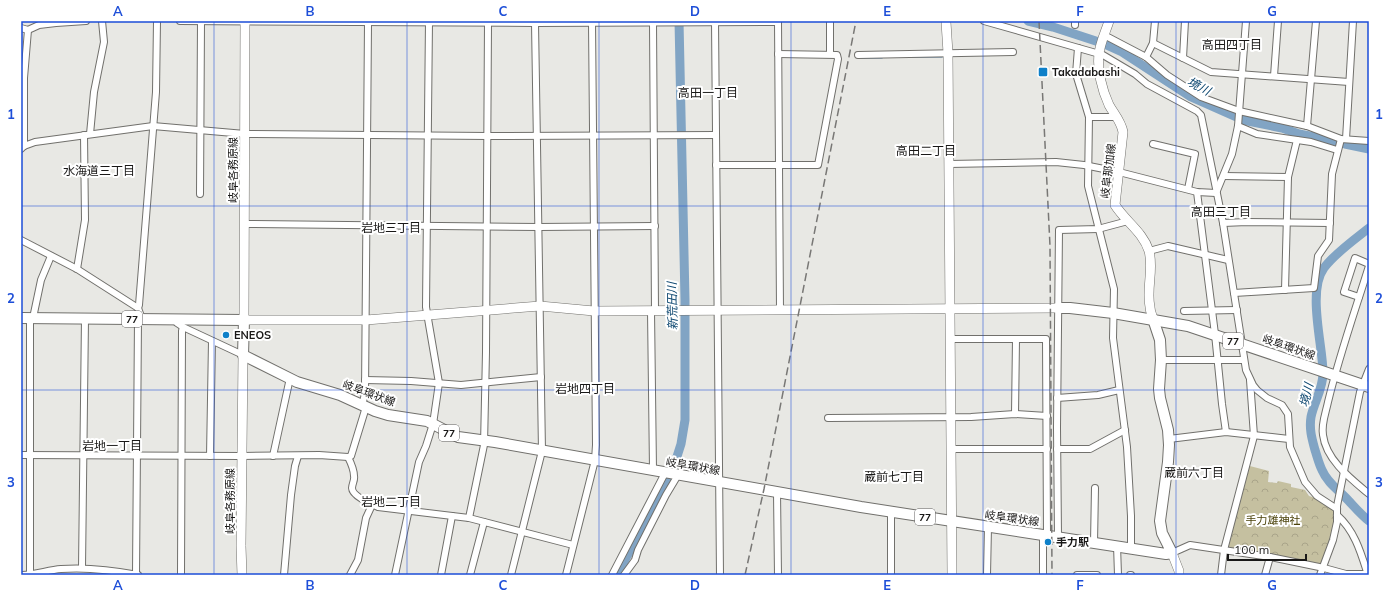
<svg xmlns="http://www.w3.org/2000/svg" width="1390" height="596" font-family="Mulish,'Noto Sans JP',sans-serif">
<defs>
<pattern id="forest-crowns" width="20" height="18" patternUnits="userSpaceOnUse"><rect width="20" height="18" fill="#c5c0a0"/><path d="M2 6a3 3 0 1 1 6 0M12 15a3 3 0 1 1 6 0" fill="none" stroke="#a9a489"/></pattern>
</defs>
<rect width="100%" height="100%" fill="#e8e8e4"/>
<polygon fill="url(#forest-crowns)" points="1246,465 1269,471 1268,482 1277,483 1278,481 1291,484 1291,487 1305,490 1309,496 1325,501 1337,515 1324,568 1224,550"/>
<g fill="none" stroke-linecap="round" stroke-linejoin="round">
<g stroke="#81a4c4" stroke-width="1.5">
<polyline points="890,57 942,57"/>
<polyline points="861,58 882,58"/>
</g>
<g stroke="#81a4c4" stroke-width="9">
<polyline points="1028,21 1053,27 1102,43 1122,52 1191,97 1243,120 1282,128 1299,134 1330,140 1345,144 1369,149"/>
<path d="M1369 228C1355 239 1334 254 1324 268 1307 291 1323 346 1323 373 1323 389 1314 402 1311 417 1309 429 1312 439 1315 450 1317 456 1319 464 1322 470 1327 482 1337 489 1345 497 1353 505 1360 514 1369 521"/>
<polyline points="617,575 673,469 681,444 685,420 685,300 679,21"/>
</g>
<g stroke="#71706c" stroke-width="8">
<g id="street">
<polyline points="180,21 535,23 778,22"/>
<polyline points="715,21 720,575"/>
<polyline points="778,21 780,310"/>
<polyline points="830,21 830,54"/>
<polyline points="984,21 1103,55 1135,74 1147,84 1197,111 1201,115 1223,223 1246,370 1253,385 1257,390 1267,398 1282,405 1288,414 1290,447 1305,482 1317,496 1337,509"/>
<polyline points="1075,21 1075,25"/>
<polyline points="653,23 655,311"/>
<polyline points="21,28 28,30 39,25 56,23 86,21"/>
<polyline points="1104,35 1146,57 1167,75 1201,97 1239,111 1307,126 1341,139 1369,141"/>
<polyline points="1153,43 1211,72 1349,82"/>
<polyline points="1078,48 1076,74 1089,117 1088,186 1114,289 1113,338 1127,447 1131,516 1131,548"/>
<polyline points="858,55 1013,52"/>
<polyline points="1146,57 1153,43 1155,21"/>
<polyline points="1183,58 1185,21"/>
<polyline points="1274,76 1278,21"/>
<polyline points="1089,117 1117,117"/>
<polyline points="1238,126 1257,134 1311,142 1337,150"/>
<polyline points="1307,126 1316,21"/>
<polyline points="90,134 94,92 104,42 102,21"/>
<polyline points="1346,139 1353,21"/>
<polyline points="1153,144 1195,154 1188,189"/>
<polyline points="24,146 24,78 28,30"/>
<polyline points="21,149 24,146 35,142 153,126 245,134 488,136 716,135"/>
<polyline points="949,164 1056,162 1084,165 1119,172 1197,192 1216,193"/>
<polyline points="716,165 818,165 838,59 837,55 778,54"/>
<polyline points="1224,176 1288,177"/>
<polyline points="1197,192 1215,334 1222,404 1226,432"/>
<polyline points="1216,193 1232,154 1238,126 1246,21"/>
<polyline points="200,194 201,21"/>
<polyline points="1223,223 1247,222 1330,223"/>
<polyline points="244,224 539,227 655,226"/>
<polyline points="21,240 77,269 138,308 142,319"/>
<polyline points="1149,251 1168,246 1228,260"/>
<path d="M1369 266C1355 311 1339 356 1328 402 1326 412 1321 424 1323 435 1326 460 1351 479 1369 494"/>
<polyline points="77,269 85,220 84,135"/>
<polyline points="1285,290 1288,177 1297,140"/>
<polyline points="1234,293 1314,288 1318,256 1329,240 1332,174 1341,139"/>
<polyline points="1359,297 1344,292 1355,258 1369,264"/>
<polyline points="138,308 139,305 156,92 157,21"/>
<polyline points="651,311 653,470"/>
<polyline points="1184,311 1237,310"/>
<polyline points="30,318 30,574"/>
<polyline points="33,318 41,280 51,256"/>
<polyline points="174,319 177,323 183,327 243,355"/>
<polyline points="951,339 1046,339 1047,536"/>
<polyline points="1161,360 1244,360"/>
<polyline points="365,380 411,381 461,385 541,377"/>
<polyline points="1057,398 1098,395 1119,390"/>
<polyline points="362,405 365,394 368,23"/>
<polyline points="1015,414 1016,339"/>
<polyline points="828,418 971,417 1015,414 1047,416"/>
<polyline points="1169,439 1226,432 1289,439"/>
<polyline points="952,449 1047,449"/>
<polyline points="1057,449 1090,449 1125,430"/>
<polyline points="21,455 242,456 319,455 348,457"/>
<polyline points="210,456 212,341"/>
<polyline points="273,456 290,378"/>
<path d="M348 457C351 463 354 469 354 476 355 480 352 484 352 488 352 496 371 504 378 507L469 518 573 545"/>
<polyline points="348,457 351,456 366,407"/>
<polyline points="777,492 778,575"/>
<polyline points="891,512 891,575"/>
<path d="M1337 515C1355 531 1361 553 1368 575"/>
<polyline points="469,518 484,445 486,352 488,23"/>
<polyline points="1058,537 1057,428 1059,230 1098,229 1128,221"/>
<polyline points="1094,543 1095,488"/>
<polyline points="1117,545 1118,575"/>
<polyline points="1172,553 1190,545 1270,557 1324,568 1346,574 1369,574"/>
<polyline points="82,568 85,318"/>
<path d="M22 575C35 575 48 570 61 569 87 567 112 570 138 575"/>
<polyline points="136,575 138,319"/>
<polyline points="181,575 182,331 183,327"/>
<polyline points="284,575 291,495 295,466 298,456"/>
<polyline points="350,575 358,560 366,518 372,505"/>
<polyline points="395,575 419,462 426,446 433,424 439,383 426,307 429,21"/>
<polyline points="441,575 452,516"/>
<polyline points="470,575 484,522"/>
<polyline points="511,575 542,451 535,23"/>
<polyline points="566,575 595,460 596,445 592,23"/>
<polyline points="612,575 665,473"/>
<polyline points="624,575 635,560 638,550 666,495 678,475"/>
<polyline points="987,575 988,527"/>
<polyline points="1043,575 1043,535"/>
<polyline points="1077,575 1097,575"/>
<polyline points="1130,575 1131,575"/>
<polyline points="1221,575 1224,550 1254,436 1250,380"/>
<polyline points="1265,575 1270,557"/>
<polyline points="1320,575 1333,540 1337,522 1337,506 1360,392 1369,369"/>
</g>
</g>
<g stroke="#71706c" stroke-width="10">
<g id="secondary">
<polyline points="245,21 244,320 366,320 540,306 594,311 1058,308"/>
<path d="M1109 21C1106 31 1100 43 1099 54 1097 70 1102 90 1109 105 1114 114 1121 121 1123 132L1115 205C1125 221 1143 232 1149 251 1154 269 1146 289 1150 307 1150 311 1152 315 1153 319"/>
<polyline points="946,22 948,53 952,575"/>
<polyline points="1172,553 1179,571 1179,575"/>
<polyline points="242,575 241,546 243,355"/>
</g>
</g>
<g stroke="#71706c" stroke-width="12">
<g id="primary">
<polyline points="1058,308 1070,308 1113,313 1188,326 1369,387"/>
<polyline points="21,318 244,320 243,355 297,382 340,395 375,411 388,415 427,421 458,437 495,442 861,507 1166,554 1172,553 1162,533 1160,521 1168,462 1169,445 1168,430 1160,398 1159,389 1161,360 1160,340 1153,319"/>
</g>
</g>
<use href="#street" stroke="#fff" stroke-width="6"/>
<use href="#secondary" stroke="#fff" stroke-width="9"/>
<use href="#primary" stroke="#fff" stroke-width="10"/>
<g stroke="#787775" stroke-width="1.5" stroke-dasharray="8 4" stroke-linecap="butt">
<polyline points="1039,21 1050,246 1052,575"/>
<polyline points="745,575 764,489 856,21"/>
</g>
</g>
<path fill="none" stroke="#1d4ed8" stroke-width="1" stroke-opacity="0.55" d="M214 21V575M407 21V575M599 21V575M791 21V575M983 21V575M1176 21V575M21 206H1369M21 390H1369"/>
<g fill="#0e80c9" stroke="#fff" stroke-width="1.5">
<rect x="1038" y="67" width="10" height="10" rx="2"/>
<circle cx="226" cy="335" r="4"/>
<circle cx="1048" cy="542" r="4"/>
</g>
<g text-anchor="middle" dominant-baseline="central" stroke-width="4" stroke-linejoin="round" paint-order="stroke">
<g fill="#fff" stroke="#5e5d5d" stroke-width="1">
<rect x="122" y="311" width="20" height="16" rx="3"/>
<rect x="1223" y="333" width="20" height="16" rx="3"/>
<rect x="439" y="425" width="20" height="16" rx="3"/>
<rect x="915" y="509" width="20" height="16" rx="3"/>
</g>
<g font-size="10" font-weight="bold" fill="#191817">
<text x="132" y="319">77</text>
<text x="1233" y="341">77</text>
<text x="449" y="433">77</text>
<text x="925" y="517">77</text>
</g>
<g font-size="11" font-weight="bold" fill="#191817" stroke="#fff" text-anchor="start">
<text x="1052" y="72">Takadabashi</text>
<text x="234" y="335">ENEOS</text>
<text x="1056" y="542">手力駅</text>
</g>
<g font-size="11" fill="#191817" stroke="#fff">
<text transform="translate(233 170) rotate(-90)">岐阜各務原線</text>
<text transform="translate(1108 171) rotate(-83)">岐阜那加線</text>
<text transform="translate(1289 347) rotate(19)">岐阜環状線</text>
<text transform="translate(369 393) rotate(20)">岐阜環状線</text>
<text transform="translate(693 466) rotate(10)">岐阜環状線</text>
<text transform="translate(230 501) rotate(-90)">岐阜各務原線</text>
<text transform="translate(1012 518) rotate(8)">岐阜環状線</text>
</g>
<g font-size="11" fill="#4b420a" stroke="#fff">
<text x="1273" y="520">手力雄神社</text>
</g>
<g font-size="12" fill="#191817" stroke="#fff">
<text x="1232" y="44">高田四丁目</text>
<text x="708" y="92">高田一丁目</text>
<text x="926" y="150">高田二丁目</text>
<text x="99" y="170">水海道三丁目</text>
<text x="1221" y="211">高田三丁目</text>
<text x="391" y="227">岩地三丁目</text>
<text x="585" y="388">岩地四丁目</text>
<text x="112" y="445">岩地一丁目</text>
<text x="1194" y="472">蔵前六丁目</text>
<text x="894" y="476">蔵前七丁目</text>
<text x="391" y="501">岩地二丁目</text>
</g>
<g font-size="12" font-style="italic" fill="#0d4770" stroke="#fff">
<text transform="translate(1199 86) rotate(28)">境川</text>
<text transform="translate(672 306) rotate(-91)">新荒田川</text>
<text transform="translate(1306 395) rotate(-76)">境川</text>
</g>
</g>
<rect width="1390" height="596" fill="none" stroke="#ffffff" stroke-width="44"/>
<path d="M1228 554v6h78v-6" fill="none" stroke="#191817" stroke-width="2"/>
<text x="1234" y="554" font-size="12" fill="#191817" stroke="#ffffff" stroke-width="3" paint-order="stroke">100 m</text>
<rect x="22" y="22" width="1346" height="552" fill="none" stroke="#1d4ed8" stroke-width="1.5"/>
<g font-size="13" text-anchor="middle" font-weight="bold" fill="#1d4ed8">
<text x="118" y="16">A</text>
<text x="310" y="16">B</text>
<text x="503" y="16">C</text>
<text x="695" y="16">D</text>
<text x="887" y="16">E</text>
<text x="1080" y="16">F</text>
<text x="1272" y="16">G</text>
<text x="11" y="119">1</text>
<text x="1379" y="119">1</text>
<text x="11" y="303">2</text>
<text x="1379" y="303">2</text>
<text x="11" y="487">3</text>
<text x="1379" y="487">3</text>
<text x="118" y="590">A</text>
<text x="310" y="590">B</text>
<text x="503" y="590">C</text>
<text x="695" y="590">D</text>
<text x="887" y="590">E</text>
<text x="1080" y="590">F</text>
<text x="1272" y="590">G</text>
</g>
</svg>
